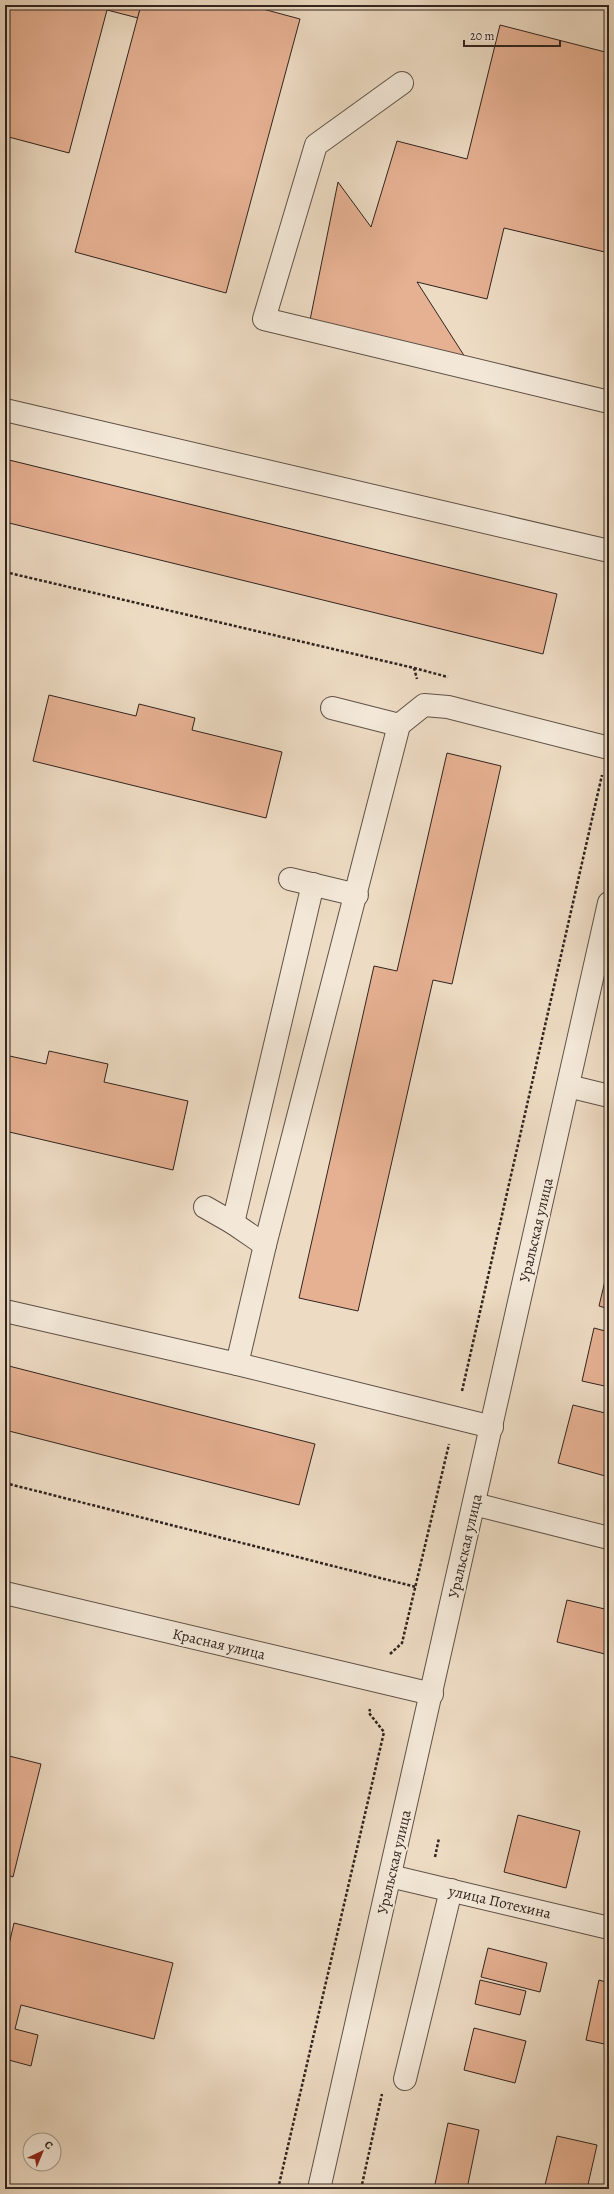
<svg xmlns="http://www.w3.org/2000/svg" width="614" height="2194" font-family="Alegreya,serif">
<rect width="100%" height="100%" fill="#eddbc3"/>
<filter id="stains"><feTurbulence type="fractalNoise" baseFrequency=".005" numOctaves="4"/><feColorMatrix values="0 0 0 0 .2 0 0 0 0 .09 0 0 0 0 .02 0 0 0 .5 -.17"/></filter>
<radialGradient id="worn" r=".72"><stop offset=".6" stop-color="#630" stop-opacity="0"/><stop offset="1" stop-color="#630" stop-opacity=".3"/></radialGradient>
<g fill="#e6b193" stroke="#30241f">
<polygon points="5,5 141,5 138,18 107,10 69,153 5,136"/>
<polygon points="141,5 248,5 300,19 226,293 75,252"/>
<polygon points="500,25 609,53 609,253 504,228 487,299 417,282 465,357 310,320 338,182 371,227 397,141 467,159"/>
<polygon points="5,459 557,594 543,654 5,522"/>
<polygon points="49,695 136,716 139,704 195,718 192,730 282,752 266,818 33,761"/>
<polygon points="447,753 501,766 452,984 433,980 358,1311 299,1298 374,966 397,971"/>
<polygon points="49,1051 108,1064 104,1082 188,1101 173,1170 5,1131 5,1055 46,1064"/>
<polygon points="609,1264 609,1309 599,1306"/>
<polygon points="594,1328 609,1332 609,1387 582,1381"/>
<polygon points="5,1365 315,1444 299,1505 5,1430"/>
<polygon points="573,1405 609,1414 609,1477 558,1463"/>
<polygon points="567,1600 609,1610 609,1655 557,1642"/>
<polygon points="5,1755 41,1764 13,1877 5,1874"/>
<polygon points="518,1815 580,1831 566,1888 504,1872"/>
<polygon points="14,1923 173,1963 154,2039 21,2005 15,2029 38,2035 31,2066 5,2059 5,1962"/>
<polygon points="488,1948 547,1963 540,1992 481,1977"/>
<polygon points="480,1980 526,1991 520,2015 475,2004"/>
<polygon points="599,1980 609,1983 609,2045 586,2040"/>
<polygon points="474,2028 526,2041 515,2083 464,2070"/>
<polygon points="448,2123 479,2130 467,2189 434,2189"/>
<polygon points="557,2136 597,2145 587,2189 544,2189"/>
</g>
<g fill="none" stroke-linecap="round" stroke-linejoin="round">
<g stroke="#5f5248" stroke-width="24">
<g id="minor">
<polyline points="402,83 316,145 264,319 609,402"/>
<polyline points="5,410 609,551"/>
<polyline points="332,708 399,725"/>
<polyline points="290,879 357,895"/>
<polyline points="568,1086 609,1096"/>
<polyline points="205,1207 233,1223 265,1245"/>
<polyline points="233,1223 313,884"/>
<polyline points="5,1311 237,1364 492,1427"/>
<polyline points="237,1364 265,1245 399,725 424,705 448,707 609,748"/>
<polyline points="474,1504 609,1538"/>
<polyline points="5,1593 432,1694"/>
<polyline points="390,1876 609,1928"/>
<polyline points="405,2079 451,1890"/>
<polyline points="319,2189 609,903"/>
</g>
</g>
<g stroke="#30241f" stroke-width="2.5" stroke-dasharray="3 2" stroke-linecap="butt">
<polyline points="5,572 414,668 417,679"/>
<polyline points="414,668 448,677"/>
<polyline points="462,1391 602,775"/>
<polyline points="5,1483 416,1587"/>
<polyline points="390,1654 402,1643 449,1444"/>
<polyline points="435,1857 439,1838"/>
<polyline points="278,2189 384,1732 369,1713 370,1709"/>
<polyline points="361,2189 382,2094"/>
</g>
<use href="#minor" stroke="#f3e8d8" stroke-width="22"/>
</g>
<g text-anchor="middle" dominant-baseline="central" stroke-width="4" stroke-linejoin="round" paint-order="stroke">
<g font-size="15" fill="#30241f" stroke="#f3e8d8">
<text transform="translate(536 1230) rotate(-77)">Уральская улица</text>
<text transform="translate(465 1546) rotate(-77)">Уральская улица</text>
<text transform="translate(219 1644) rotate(13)">Красная улица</text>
<text transform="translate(394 1862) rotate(-77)">Уральская улица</text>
<text transform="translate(500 1902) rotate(13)">улица Потехина</text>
</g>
</g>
<rect width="614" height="2194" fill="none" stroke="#eddbc3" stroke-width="20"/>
<rect x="6" y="6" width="602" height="2182" fill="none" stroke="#30241f" stroke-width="2"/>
<rect x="10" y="10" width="594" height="2174" fill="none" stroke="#30241f"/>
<g transform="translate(42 2152) rotate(44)"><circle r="19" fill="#f3e8d8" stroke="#a59a8e"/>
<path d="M0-3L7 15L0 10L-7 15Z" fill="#8f2418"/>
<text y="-6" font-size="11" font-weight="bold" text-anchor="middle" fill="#30241f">С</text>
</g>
<path d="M464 40v6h96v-6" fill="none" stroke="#30241f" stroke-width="2"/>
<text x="470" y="40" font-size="12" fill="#30241f" stroke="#f3e8d8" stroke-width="3" paint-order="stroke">20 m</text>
<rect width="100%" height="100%" filter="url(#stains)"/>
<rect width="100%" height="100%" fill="url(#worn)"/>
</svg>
